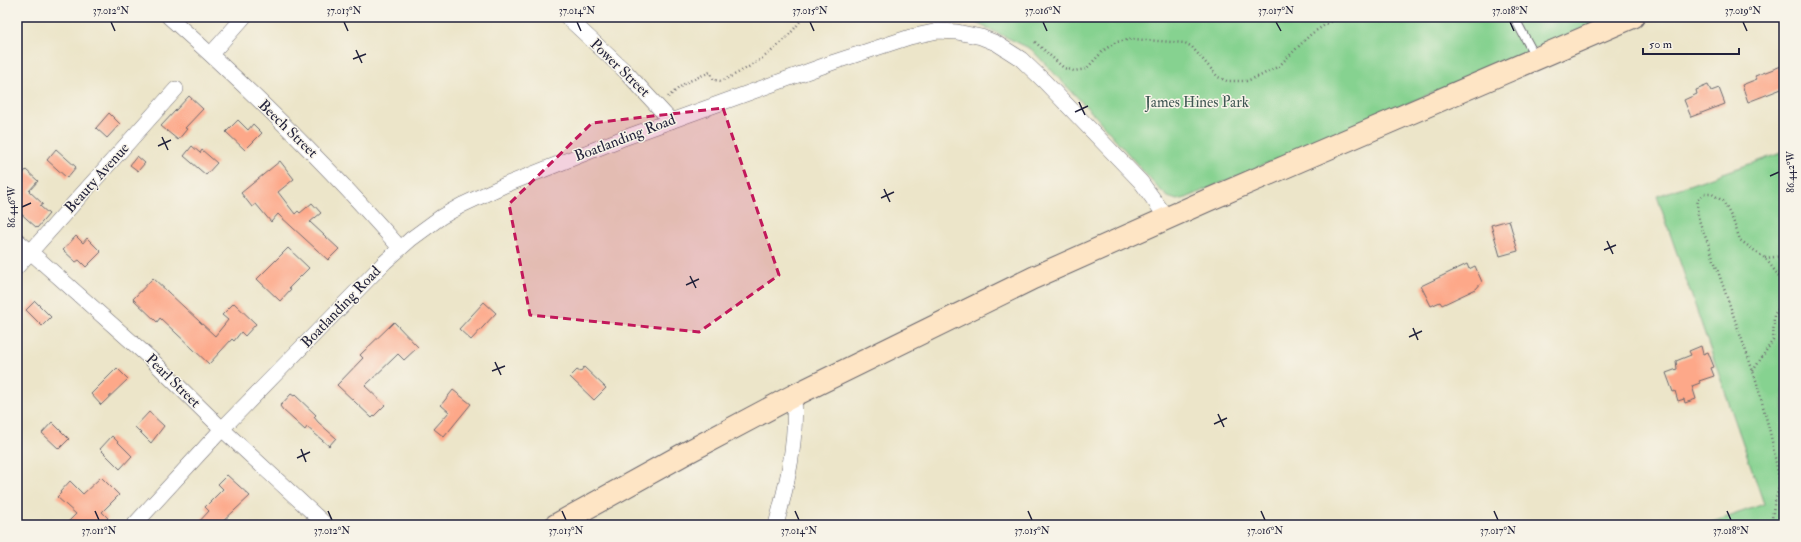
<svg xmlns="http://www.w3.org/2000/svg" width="1801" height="542" font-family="'IM FELL Double Pica',serif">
<rect width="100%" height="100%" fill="#f7f3e8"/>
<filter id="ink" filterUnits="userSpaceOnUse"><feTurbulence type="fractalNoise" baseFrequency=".025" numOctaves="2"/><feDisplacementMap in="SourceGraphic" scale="8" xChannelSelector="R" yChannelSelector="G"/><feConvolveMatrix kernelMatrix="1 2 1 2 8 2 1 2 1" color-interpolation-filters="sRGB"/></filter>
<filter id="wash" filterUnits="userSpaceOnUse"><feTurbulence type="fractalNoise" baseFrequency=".012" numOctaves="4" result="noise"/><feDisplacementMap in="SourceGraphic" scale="16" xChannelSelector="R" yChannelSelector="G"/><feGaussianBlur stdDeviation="0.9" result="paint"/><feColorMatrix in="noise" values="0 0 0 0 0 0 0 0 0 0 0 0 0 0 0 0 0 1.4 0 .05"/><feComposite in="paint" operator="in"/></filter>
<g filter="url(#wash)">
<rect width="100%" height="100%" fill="#ece5c9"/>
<g fill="#86d290" stroke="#547a66">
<polygon points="930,17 1610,17 1186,198 1177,200 1168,197 1156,186 1097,118 1031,49 972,21"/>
<polygon points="1784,152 1784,525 1709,525 1710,523 1764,504 1657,196"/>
</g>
<g id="blocks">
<g fill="#fda889">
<polygon points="1784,65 1784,88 1748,102 1742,85 1757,79 1755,76"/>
<polygon points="1708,85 1711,91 1719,88 1725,104 1691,117 1684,100 1697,94 1696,90"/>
<polygon points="189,96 203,109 185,128 187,129 178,140 161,126"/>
<polygon points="109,113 120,124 107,138 96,128"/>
<polygon points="238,120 248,130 253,124 262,133 245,150 226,132"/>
<polygon points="192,146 200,153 202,150 217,163 206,175 184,156"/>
<polygon points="56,149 76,167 67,178 47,160"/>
<polygon points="137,156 145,163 138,171 130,165"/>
<polygon points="280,161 294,179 278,192 295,214 298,211 300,213 312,203 321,213 310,222 339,249 328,260 280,216 278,214 271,222 256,204 252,207 241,193"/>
<polygon points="26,170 38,181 29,191 43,204 40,206 49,214 37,228 17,210 17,181"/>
<polygon points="1509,220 1518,251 1500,256 1491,225"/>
<polygon points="76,236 83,243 87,238 101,252 86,267 79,260 76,262 63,250"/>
<polygon points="288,248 309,268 289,288 291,289 280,301 257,279"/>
<polygon points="1467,264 1469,269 1475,266 1482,282 1476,289 1442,305 1440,302 1431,306 1421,286"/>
<polygon points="153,278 215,336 228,320 222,315 234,303 256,324 245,336 241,332 234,341 232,339 209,364 160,318 157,322 133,299"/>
<polygon points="35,301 51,317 42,326 26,310"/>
<polygon points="484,302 496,313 471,340 459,329"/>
<polygon points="394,322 418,347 404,360 398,354 365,386 385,405 372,418 337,385 363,358 360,355"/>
<polygon points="1701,346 1703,354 1708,352 1714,367 1711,368 1714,376 1699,381 1700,383 1692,386 1696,399 1685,403 1684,399 1678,401 1675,391 1673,392 1666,373 1677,369 1676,361 1691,355 1689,351"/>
<polygon points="584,367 606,388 594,400 570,377 577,370 580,372"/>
<polygon points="117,368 128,379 101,405 91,394"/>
<polygon points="453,390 471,404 444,437 434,429 449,412 441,405"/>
<polygon points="291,394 294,396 295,395 316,415 314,417 318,422 336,438 329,446 307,427 305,430 283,410 280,406"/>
<polygon points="149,412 164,426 151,443 135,427"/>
<polygon points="52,422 69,439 59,449 42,433"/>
<polygon points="112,436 132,456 120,469 100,449"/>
<polygon points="227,475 250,496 219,525 196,525 209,511 205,507 223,489 218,484"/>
<polygon points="101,477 119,495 102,512 108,518 101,525 65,525 76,514 57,497 61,493 60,492 70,481 83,494"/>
</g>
</g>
</g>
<g filter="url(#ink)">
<use href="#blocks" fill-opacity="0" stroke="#69666d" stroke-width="1"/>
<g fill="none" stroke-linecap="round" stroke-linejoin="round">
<g stroke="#69666d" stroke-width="10">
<polyline id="service" points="1514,17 1536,58"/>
</g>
<g stroke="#69666d" stroke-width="16">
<g id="minor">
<path d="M169 17C250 89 329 166 400 248"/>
<polyline points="567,17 626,72 671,121"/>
<polyline points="211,54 244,17"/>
<polyline points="17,240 151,359 222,429 326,525"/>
<polyline points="17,267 176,89"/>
<polyline points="134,525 222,429 385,262 411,239 441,217 462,205 505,185 621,139 834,62 910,37 938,31 957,32 981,37 996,43 1021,59 1044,81 1141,182 1167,218"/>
<path d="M776 525C788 481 797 441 794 396"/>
</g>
</g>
<g stroke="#69666d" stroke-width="24">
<polyline id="secondary" points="556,525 684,454 793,396 1033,278 1208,200 1633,17"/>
</g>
<g stroke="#69666d" stroke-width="2.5" stroke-dasharray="1 3" stroke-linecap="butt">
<polyline points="862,17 879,17"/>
<polyline points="1035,42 1064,68 1074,71 1086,69 1104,50 1116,42 1133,39 1185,43 1192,47 1218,77 1227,81 1246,81 1260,76 1279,66 1311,34 1337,17"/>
<path d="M668 97 685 83 710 72 714 80 721 81C753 67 783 47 803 17"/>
<polyline points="1765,258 1784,256"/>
<polyline points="1753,371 1773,340 1774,315 1779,308 1784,308"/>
<path d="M1771 525 1774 505 1780 484 1771 436 1756 380 1708 243C1702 229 1695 215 1698 199L1705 194H1712L1723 201 1733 220 1740 240 1766 259 1784 283"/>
</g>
<use href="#service" stroke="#fff" stroke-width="8"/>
<use href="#minor" stroke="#fff" stroke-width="15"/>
<use href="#secondary" stroke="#fee5c5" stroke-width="22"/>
</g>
</g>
<path fill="#c2185b" fill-opacity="0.2" stroke="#c2185b" stroke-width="3" stroke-dasharray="8 5" stroke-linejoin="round" d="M723 108 779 275 699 332 530 315 509 204 592 123Z"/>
<path fill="none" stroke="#22223b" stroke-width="1.5" d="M111 22 115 31M344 22 348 31M577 22 581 31M810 22 814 31M1043 22 1047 31M1276 22 1281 31M1510 22 1514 31M1743 22 1747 31M356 50 362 63M353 59 366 54M1079 102 1085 115M1075 112 1088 106M162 137 168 150M158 146 171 140M1770 176 1779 172M884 189 890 202M881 198 894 192M22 207 31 203M1607 241 1613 254M1604 250 1616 245M690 276 696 288M686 285 699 279M1413 328 1418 340M1409 337 1422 331M495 362 501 375M492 371 505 366M1218 414 1224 427M1214 424 1227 418M301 449 306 462M297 458 310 452M95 511 99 520M328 511 332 520M562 511 566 520M795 511 799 520M1028 511 1032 520M1261 511 1265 520M1494 511 1498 520M1727 511 1731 520"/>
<g text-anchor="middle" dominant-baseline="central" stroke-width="3" stroke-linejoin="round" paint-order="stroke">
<g font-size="15" fill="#22223b" stroke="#f7f3e8">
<text transform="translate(620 68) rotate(44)">Power Street</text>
<text transform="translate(288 129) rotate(44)">Beech Street</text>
<text transform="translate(625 138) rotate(-21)">Boatlanding Road</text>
<text transform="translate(97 178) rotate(-48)">Beauty Avenue</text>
<text transform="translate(341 307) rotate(-46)">Boatlanding Road</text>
<text transform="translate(173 381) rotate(44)">Pearl Street</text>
</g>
<g font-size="15" fill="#405754" stroke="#f7f3e8">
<text x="1197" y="102">James Hines Park</text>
</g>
</g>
<rect width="1801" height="542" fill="none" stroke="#f7f3e8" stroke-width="44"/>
<path d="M1643 48v6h96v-6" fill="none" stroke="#22223b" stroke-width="2"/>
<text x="1649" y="48" font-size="12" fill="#22223b" stroke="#f7f3e8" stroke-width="3" paint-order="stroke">50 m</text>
<rect x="22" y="22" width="1757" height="498" fill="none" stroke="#22223b" stroke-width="1.5"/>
<g font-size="10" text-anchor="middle" fill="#22223b">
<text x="111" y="14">37.012°N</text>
<text x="344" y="14">37.013°N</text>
<text x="577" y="14">37.014°N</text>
<text x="810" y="14">37.015°N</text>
<text x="1043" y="14">37.016°N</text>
<text x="1276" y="14">37.017°N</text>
<text x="1510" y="14">37.018°N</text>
<text x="1743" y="14">37.019°N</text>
<text transform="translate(1790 172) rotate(-90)" y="4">86.442°W</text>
<text transform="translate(11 207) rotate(-90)" y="4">86.446°W</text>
<text x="99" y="534">37.011°N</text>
<text x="332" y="534">37.012°N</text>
<text x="566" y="534">37.013°N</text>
<text x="799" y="534">37.014°N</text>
<text x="1032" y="534">37.015°N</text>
<text x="1265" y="534">37.016°N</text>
<text x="1498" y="534">37.017°N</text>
<text x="1731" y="534">37.018°N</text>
</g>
</svg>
